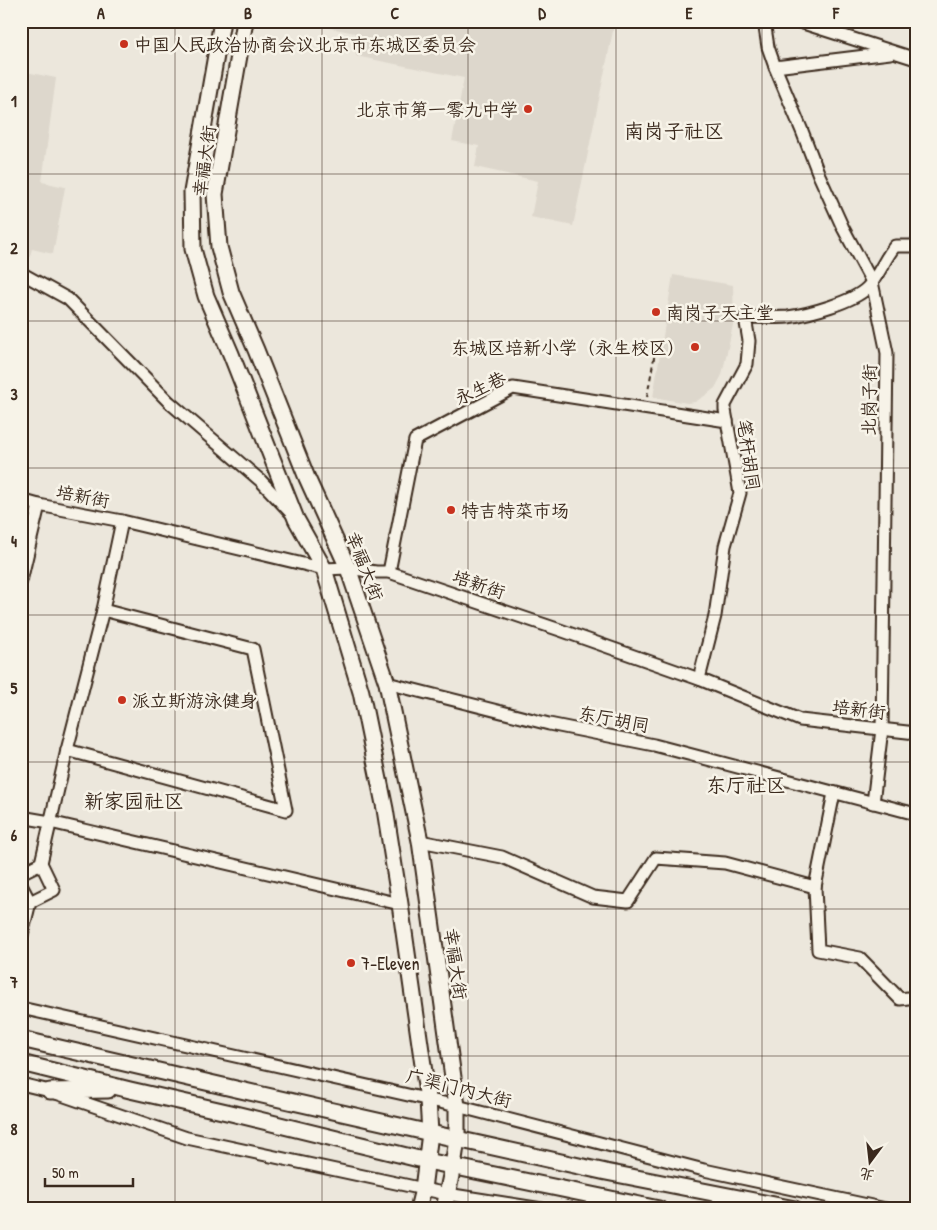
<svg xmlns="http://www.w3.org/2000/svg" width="937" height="1230" font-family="'Patrick Hand','LXGW WenKai TC',sans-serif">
<rect width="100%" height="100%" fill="#ece7dc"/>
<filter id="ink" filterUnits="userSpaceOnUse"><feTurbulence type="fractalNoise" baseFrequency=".02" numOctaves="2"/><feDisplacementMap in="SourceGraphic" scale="10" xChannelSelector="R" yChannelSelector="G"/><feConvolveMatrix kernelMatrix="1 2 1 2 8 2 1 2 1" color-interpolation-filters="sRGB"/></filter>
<g filter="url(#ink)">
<g fill="#ddd7cc">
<polygon points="295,21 615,21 573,226 531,217 538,181 475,167 479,146 452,141 464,78 356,56 355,33"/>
<polygon points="21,71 56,78 42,182 65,187 53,254 32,249 29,259 21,256"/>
<polygon points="673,275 733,285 734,320 722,375 715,388 706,395 695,402 687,403 653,397"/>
</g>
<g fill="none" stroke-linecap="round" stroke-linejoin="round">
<g stroke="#3b2a1e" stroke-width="15">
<g id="minor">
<polyline points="764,21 768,47 775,67 802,131 819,175 843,228 872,282 887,353 882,729 873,803"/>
<polyline points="797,21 916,59"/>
<polyline points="775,67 890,53"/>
<polyline points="21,273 68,299 169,402 261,481 292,514"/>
<polyline points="21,500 39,505 122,521 324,569 348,568 376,572 389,572 560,630 699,679 800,720 916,733"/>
<polyline points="389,572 415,440 513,388 727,421"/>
<polyline points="21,581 39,505"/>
<path d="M699 679 715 616 725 546 740 493 725 410V405L747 364 749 341 745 317C759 317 774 318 788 317 809 314 853 302 867 288 879 276 884 259 895 246H916"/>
<polyline points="387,683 549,724 654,745 916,814"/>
<polyline points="67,750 286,810 253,649 103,610"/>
<polyline points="834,793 815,887 818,950 860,958 900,999 916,997"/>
<polyline points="21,817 50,822 400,904"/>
<polyline points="420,841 502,857 593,897 628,901 656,858 725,863 815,887"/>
<polyline points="41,863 67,750 103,610 122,521"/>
<polyline points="21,873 41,863 54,890 30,902 21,885"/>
<polyline points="21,939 30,902"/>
<polyline points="21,1008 457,1106 704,1170 886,1209"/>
<polyline points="21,1084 50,1091 187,1138 447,1194 542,1209"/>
</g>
</g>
<g stroke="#3b2a1e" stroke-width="19">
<g id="major">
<polyline points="222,21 192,192 193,249 206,296 231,354 296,519 324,569 361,692 385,809 400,904 428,1100 430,1133 423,1189 418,1209"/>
<polyline points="245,21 215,194 219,247 231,292 256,350 307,478 348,568 387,683 420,841 457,1106 457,1139 453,1166 444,1209"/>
<polyline points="21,1039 236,1089 457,1139 606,1172 795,1209"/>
<polyline points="21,1063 130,1090 231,1113 427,1161 659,1209"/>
<polyline points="50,1091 108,1090"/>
</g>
</g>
<polyline stroke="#3b2a1e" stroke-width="2" stroke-dasharray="5 4" stroke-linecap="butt" points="647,397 657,341"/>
<use href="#minor" stroke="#f7f3e8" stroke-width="11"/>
<use href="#major" stroke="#f7f3e8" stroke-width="15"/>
</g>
</g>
<path fill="none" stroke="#3b2a1e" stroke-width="1" stroke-opacity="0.55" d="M175 21V1209M322 21V1209M468 21V1209M616 21V1209M762 21V1209M21 174H916M21 321H916M21 468H916M21 615H916M21 762H916M21 909H916M21 1056H916"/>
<g fill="#c8321e" stroke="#f7f3e8" stroke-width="2">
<circle cx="124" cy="44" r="5"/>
<circle cx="528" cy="109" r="5"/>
<circle cx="656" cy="312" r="5"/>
<circle cx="695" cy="347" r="5"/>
<circle cx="451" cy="510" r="5"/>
<circle cx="122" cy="700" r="5"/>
<circle cx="351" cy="963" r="5"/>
</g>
<g text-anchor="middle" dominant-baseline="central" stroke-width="5" stroke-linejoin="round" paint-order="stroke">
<g font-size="18" fill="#3b2a1e" stroke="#f7f3e8" text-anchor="start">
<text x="134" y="44">中国人民政治协商会议北京市东城区委员会</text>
<text x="518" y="109" text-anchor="end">北京市第一零九中学</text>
<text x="666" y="312">南岗子天主堂</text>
<text x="685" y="347" text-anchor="end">东城区培新小学（永生校区）</text>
<text x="461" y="510">特吉特菜市场</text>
<text x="132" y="700">派立斯游泳健身</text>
<text x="361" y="963">7-Eleven</text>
</g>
<g font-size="18" fill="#3b2a1e" stroke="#f7f3e8">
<text transform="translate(204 161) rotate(-82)">幸福大街</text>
<text transform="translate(480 388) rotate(-25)">永生巷</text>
<text transform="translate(869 400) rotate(-89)">北岗子街</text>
<text transform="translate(749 455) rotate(82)">笔杆胡同</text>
<text transform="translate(83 496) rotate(11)">培新街</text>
<text transform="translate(365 566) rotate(69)">幸福大街</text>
<text transform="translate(479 584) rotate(19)">培新街</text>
<text transform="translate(859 709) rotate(7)">培新街</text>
<text transform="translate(614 719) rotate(11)">东厅胡同</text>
<text transform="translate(456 964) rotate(82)">幸福大街</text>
<text transform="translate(459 1088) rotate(14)">广渠门内大街</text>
</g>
<g font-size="20" fill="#3b2a1e" stroke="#f7f3e8">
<text x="674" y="130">南岗子社区</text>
<text x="746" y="784">东厅社区</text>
<text x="134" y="800">新家园社区</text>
</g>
</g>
<rect width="937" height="1230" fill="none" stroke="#f7f3e8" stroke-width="55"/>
<g transform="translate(870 1162) rotate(195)" stroke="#f7f3e8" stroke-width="4" paint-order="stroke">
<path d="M0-4L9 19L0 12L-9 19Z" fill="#3b2a1e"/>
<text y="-8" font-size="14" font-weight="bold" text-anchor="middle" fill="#3b2a1e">北</text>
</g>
<path d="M45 1178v8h88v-8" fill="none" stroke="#3b2a1e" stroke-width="2.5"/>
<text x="52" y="1178" font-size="15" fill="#3b2a1e" stroke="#f7f3e8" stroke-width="4" paint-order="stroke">50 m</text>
<rect x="28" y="28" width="882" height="1174" fill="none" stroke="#3b2a1e" stroke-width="2"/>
<g font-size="16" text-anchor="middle" font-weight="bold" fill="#3b2a1e">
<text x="101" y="19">A</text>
<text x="248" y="19">B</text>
<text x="395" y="19">C</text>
<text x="542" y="19">D</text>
<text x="689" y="19">E</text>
<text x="836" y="19">F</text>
<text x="14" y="107">1</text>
<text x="14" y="254">2</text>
<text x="14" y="400">3</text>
<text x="14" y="547">4</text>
<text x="14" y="694">5</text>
<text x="14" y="841">6</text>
<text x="14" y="988">7</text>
<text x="14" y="1135">8</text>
</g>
</svg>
